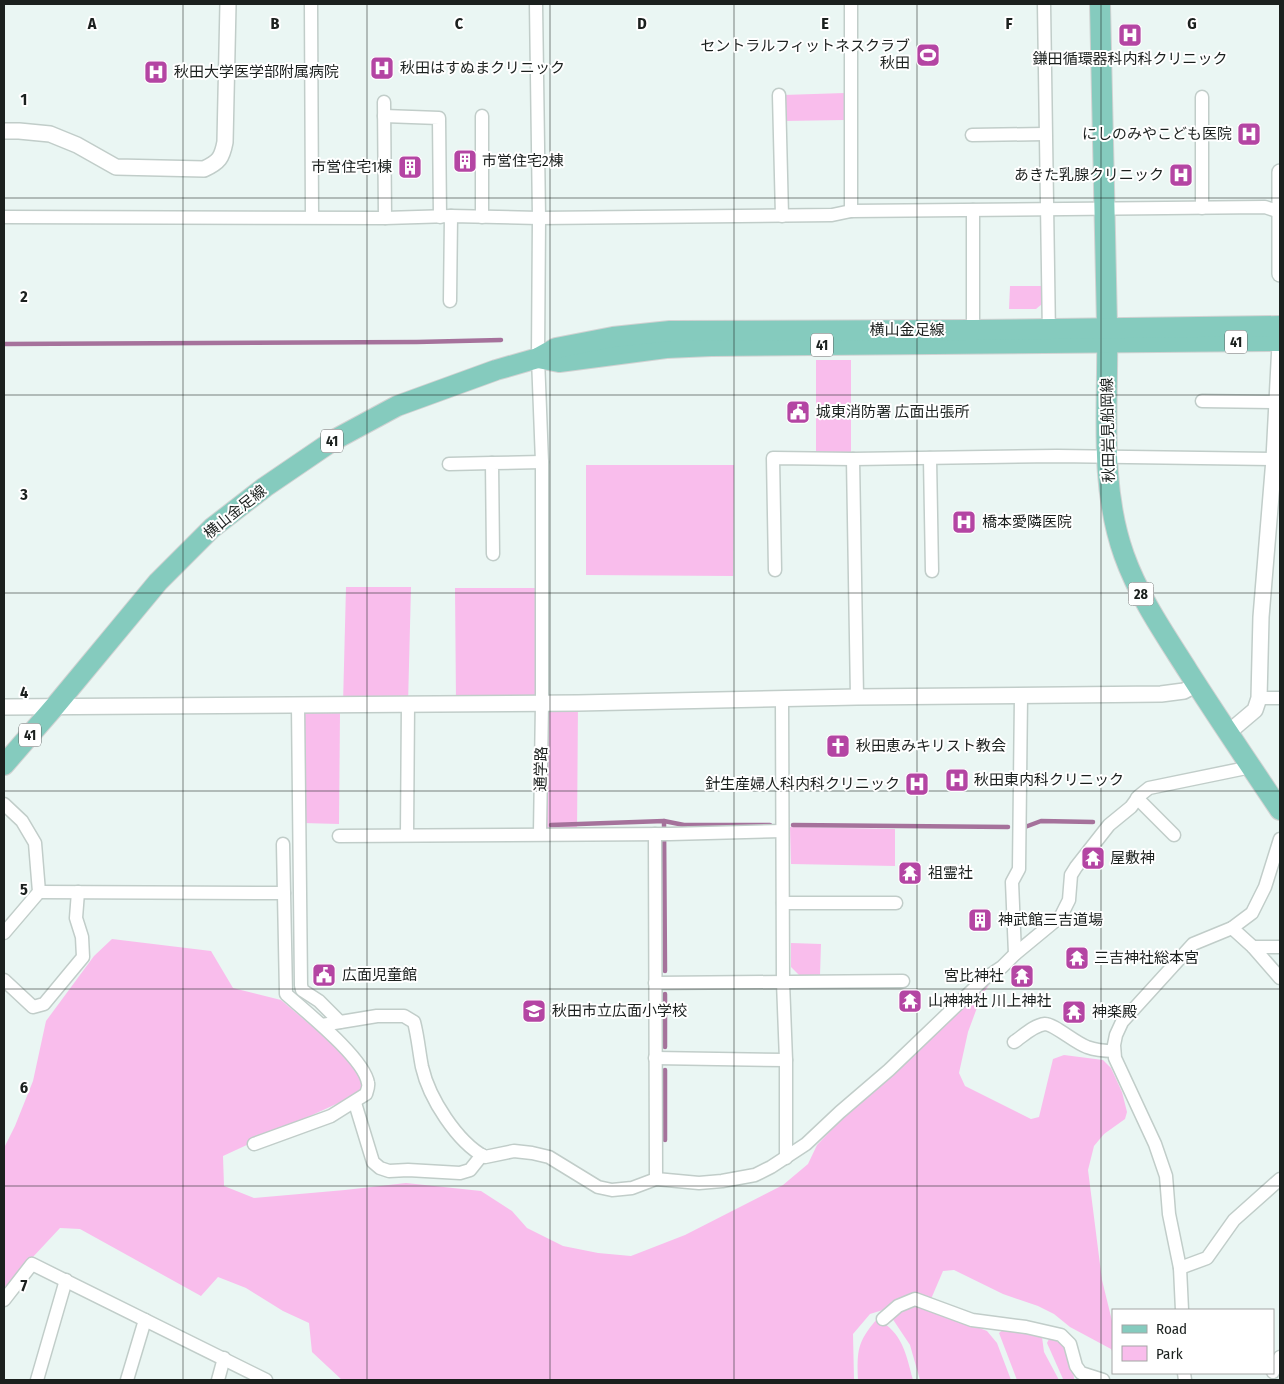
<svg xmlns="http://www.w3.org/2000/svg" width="1284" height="1384" font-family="'Fira Sans Condensed','Noto Sans JP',sans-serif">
<rect width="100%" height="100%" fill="#eaf6f3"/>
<g fill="#f9bdec">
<polygon points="845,93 845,120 783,121 783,95"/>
<polygon points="1010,286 1042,286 1042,304 1036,309 1009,309"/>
<rect x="816" y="360" width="35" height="92"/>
<polygon points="586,465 734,465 733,576 586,575"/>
<polygon points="346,587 411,587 408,704 343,704"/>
<polygon points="455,588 538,588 542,702 578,703 577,834 537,834 542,703 456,702"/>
<polygon points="303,713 340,713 339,824 303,823"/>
<polygon points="790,827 895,829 895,866 791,864"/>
<polygon points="112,939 211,951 233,988 281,1000 333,1044 357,1070 364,1086 358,1094 223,1156 224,1186 254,1198 345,1190 406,1183 481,1191 512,1211 527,1228 563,1246 598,1253 631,1256 685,1235 783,1185 808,1164 817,1145 860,1100 985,980 992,980 981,997 968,1032 959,1073 965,1086 1031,1119 1039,1117 1053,1059 1064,1055 1103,1060 1111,1068 1122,1092 1127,1112 1125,1119 1104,1134 1094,1146 1088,1170 1102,1280 1113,1325 1113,1353 1111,1349 1070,1327 1054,1314 1038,1306 1003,1294 954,1270 943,1271 931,1299 946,1315 987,1331 997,1343 1011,1380 920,1380 910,1345 886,1309 870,1314 853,1334 854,1380 342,1380 312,1352 309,1323 283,1311 246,1288 218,1277 201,1296 80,1229 60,1228 4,1288 4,1148 15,1126 33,1081 46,1021 94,956"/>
<polygon points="791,943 821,944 820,975 799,975 791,967"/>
<path d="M877 1319C903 1333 906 1354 913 1380H858C857 1351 857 1342 877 1319Z"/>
<polygon points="1004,1329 1022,1330 1042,1337 1044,1352 1059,1380 1017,1380 999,1333"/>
<path d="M1049 1339C1068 1341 1073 1362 1074 1379L1073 1380 1063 1379 1047 1343Z"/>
</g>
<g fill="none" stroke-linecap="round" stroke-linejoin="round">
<g stroke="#a5729b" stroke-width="4.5">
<polyline points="4,344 417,342 501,340"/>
<polyline points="664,821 665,971"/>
<polyline points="551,825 664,821 684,825 770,825"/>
<polyline points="793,825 1008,827"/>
<polyline points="1025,827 1041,821 1093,822"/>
<polyline points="665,994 665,1047"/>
<polyline points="665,1070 665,1140"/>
</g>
<g stroke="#c1cdc9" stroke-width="15">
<g id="minor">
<polyline points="311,4 312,217"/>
<polyline points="536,4 539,218 538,358 542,462 542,703 540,834"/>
<polyline points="851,4 851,211"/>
<polyline points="1044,4 1049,336"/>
<polyline points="779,95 782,216"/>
<polyline points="384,102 385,218"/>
<polyline points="384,116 439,118 440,217"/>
<polyline points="972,135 1045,134"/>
<polyline points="1202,208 1202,97"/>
<polyline points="4,217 385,218 451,216 539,218 832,215 851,211 1265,207 1280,212"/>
<polyline points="482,217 482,116"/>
<polyline points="450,301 451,216"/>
<polyline points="973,336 973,210"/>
<polyline points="1202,401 1277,402"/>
<polyline points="930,458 932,571"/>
<polyline points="853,459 857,697"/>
<polyline points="449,464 492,463"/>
<polyline points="493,554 492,463 542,462"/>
<polyline points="775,570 773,458 853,459 1057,456 1280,459"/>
<polyline points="1259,698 1280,698"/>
<polyline points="782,699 783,982 786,1060 786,1158"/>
<polyline points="298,705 301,985 302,990 319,1001 340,1022"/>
<polyline points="1137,798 1174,835"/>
<polyline points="4,804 22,821 35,843 39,892 4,933"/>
<polyline points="655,834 656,1179"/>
<polyline points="407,835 408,704"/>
<polyline points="339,836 670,834 782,831"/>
<polyline points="39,892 284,893"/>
<polyline points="783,903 896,903"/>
<polyline points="1232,928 1253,947 1280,978"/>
<polyline points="1253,947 1280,947"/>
<polyline points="1015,954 1012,882 1019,869 1021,696"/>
<polyline points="4,980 33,1007 44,1004 83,957 82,937 76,918 78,892"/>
<polyline points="655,983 903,981"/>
<path d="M322 1025 377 1016H404L414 1022C418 1037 419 1052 422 1067 429 1098 457 1142 485 1157L514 1151 532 1153 549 1157 598 1187 612 1190 632 1188 656 1179 699 1183 722 1181 755 1175 771 1167 806 1144 840 1112 889 1070 984 979 1002 967 1015 954 1061 916 1069 900 1071 875 1076 867 1109 825 1131 807 1139 796 1149 788 1251 767"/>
<path d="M1014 1042C1023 1036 1034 1025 1045 1024 1054 1024 1075 1043 1087 1047 1095 1050 1105 1051 1114 1051"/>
<polyline points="655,1058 786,1060"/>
<polyline points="355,1103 373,1162 380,1168 389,1171 408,1170 460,1173 470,1170 482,1155"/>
<path d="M254 1144 331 1116 366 1094C367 1091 369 1086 368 1083 364 1058 306 1012 286 994L283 844"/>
<polyline points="1180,1268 1207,1258 1234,1220 1280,1179"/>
<polyline points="4,1300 32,1264 266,1380"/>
<polyline points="1182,1310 1180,1268 1169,1214 1166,1176 1155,1144 1115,1058 1114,1045 1116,1035 1122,1022 1193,944 1232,928 1252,913 1265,887 1280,839"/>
<polyline points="883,1319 898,1306 915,1299 972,1320 1026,1327 1061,1335 1070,1344 1076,1366 1081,1373 1103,1380"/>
<polyline points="1273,1372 1280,1357"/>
<polyline points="1184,1373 1185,1380"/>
<polyline points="37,1380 66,1280"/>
<polyline points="127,1380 145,1320"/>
<polyline points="218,1380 224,1358"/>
</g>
</g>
<g stroke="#c1cdc9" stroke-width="18">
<g id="tertiary">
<path d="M4 131H19L50 134 77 145 116 167 204 169C219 162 222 158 225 142L228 4"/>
<polyline points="1280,172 1280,274"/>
<polyline points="4,707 578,703 857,697 1161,694 1184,691 1197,684"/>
<polyline points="1229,732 1255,710 1259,698 1261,617 1274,459 1280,344"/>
</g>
</g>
<g stroke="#d1d2d2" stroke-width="22">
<g id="primary">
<path d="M1100 4C1102 111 1105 218 1107 325 1109 401 1098 482 1124 555 1139 597 1164 633 1188 671 1218 718 1249 764 1280 810"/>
<polyline points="538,358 559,362 666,348 711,346 1280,341"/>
<polyline points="4,765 56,705 158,582 212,528 265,487 334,440 397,406 496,370 538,358 556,348 613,337 670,331 973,330 1280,326"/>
</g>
</g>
<use href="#minor" stroke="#fff" stroke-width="12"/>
<use href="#tertiary" stroke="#fff" stroke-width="15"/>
<use href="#primary" stroke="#85cbbe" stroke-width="20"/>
</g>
<path fill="none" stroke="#1b201e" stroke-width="1" stroke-opacity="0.55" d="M183 4V1380M367 4V1380M550 4V1380M734 4V1380M917 4V1380M1101 4V1380M4 198H1280M4 395H1280M4 593H1280M4 791H1280M4 989H1280M4 1186H1280"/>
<defs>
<g id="hospital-square" transform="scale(1.25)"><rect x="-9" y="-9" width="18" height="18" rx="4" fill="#b445a3" stroke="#fff"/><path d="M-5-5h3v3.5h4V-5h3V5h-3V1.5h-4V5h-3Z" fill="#fff"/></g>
<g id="stadium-square" transform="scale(1.25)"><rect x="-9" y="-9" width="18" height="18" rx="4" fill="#b445a3" stroke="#fff"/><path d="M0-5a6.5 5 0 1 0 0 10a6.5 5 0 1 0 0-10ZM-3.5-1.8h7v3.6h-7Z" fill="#fff"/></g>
<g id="building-square" transform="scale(1.25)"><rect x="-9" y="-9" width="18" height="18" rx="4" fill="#b445a3" stroke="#fff"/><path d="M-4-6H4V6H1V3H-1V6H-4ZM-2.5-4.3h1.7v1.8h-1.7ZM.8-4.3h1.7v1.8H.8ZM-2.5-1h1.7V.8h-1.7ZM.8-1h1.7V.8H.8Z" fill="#fff"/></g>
<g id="civic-square" transform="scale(1.25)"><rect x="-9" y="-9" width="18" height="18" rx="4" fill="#b445a3" stroke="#fff"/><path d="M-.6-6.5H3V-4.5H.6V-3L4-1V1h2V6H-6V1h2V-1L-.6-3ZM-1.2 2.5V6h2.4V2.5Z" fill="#fff"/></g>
<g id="church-square" transform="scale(1.25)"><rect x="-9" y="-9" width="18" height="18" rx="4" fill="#b445a3" stroke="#fff"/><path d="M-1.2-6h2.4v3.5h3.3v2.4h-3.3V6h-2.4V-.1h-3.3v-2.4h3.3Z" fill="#fff"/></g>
<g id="temple-square" transform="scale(1.25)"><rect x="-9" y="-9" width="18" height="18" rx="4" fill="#b445a3" stroke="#fff"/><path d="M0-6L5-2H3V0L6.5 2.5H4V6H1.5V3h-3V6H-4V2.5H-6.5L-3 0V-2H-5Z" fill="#fff"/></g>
<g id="school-square" transform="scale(1.25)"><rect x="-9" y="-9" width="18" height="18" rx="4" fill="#b445a3" stroke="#fff"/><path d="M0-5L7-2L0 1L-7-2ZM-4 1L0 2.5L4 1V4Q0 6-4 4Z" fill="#fff"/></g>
</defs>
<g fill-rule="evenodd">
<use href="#hospital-square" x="1130" y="35"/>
<use href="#stadium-square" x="928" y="55"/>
<use href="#hospital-square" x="382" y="68"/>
<use href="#hospital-square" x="156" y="72"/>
<use href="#hospital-square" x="1249" y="134"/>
<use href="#building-square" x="465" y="161"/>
<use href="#building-square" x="410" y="167"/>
<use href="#hospital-square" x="1181" y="175"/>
<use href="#civic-square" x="798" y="412"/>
<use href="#hospital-square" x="964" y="522"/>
<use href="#church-square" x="838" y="746"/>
<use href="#hospital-square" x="957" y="780"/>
<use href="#hospital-square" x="917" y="784"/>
<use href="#temple-square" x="1093" y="858"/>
<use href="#temple-square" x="910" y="873"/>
<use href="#building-square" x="980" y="920"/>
<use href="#temple-square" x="1077" y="958"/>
<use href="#civic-square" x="324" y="975"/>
<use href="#temple-square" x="1022" y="976"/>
<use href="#temple-square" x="910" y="1001"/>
<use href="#school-square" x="534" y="1011"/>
<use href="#temple-square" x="1074" y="1012"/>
</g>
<g text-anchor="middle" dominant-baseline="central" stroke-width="4" stroke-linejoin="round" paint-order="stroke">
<g fill="#fff" stroke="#5f6362" stroke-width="1">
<rect x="1225" y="330.5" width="22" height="23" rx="4"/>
<rect x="811" y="333.5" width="22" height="23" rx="4"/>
<rect x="321" y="429.5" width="22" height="23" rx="4"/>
<rect x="1128.5" y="582.5" width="25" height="23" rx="4"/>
<rect x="19" y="723.5" width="22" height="23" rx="4"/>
</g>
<g font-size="14" font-weight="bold" fill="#1b201e">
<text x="1236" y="342">41</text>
<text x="822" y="345">41</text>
<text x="332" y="441">41</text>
<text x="1141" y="594">28</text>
<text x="30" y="735">41</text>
</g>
<g font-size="15" fill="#1b201e" stroke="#fff" text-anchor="start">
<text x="910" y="46" text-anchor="end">セントラルフィットネスクラブ<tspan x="910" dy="17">秋田</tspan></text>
<text x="1130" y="59" text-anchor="middle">鎌田循環器科内科クリニック</text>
<text x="400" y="68">秋田はすぬまクリニック</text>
<text x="174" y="72">秋田大学医学部附属病院</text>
<text x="1232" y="134" text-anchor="end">にしのみやこども医院</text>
<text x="482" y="161">市営住宅2棟</text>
<text x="392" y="167" text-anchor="end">市営住宅1棟</text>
<text x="1164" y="175" text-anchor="end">あきた乳腺クリニック</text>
<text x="816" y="412">城東消防署 広面出張所</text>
<text x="982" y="522">橋本愛隣医院</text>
<text x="856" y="746">秋田恵みキリスト教会</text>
<text x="974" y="780">秋田東内科クリニック</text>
<text x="900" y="784" text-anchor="end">針生産婦人科内科クリニック</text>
<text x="1110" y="858">屋敷神</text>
<text x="928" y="873">祖霊社</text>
<text x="998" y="920">神武館三吉道場</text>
<text x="1094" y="958">三吉神社総本宮</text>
<text x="342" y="975">広面児童館</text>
<text x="1004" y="976" text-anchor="end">宮比神社</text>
<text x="928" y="1001">山神神社 川上神社</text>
<text x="552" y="1011">秋田市立広面小学校</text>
<text x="1092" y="1012">神楽殿</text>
</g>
<g font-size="15" fill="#1b201e" stroke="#fff">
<text x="907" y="330">横山金足線</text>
<text transform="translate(1108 430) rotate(-91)">秋田岩見船岡線</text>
<text transform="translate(235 512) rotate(-39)">横山金足線</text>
<text transform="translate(541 769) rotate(-89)">通学路</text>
</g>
</g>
<g font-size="16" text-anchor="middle" font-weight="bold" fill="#1b201e" stroke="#fff" stroke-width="4" stroke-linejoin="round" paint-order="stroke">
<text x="92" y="29">A</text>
<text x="275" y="29">B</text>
<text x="459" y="29">C</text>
<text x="642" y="29">D</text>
<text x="825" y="29">E</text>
<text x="1009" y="29">F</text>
<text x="1192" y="29">G</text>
<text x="24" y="105">1</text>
<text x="24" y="302">2</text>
<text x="24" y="500">3</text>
<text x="24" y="698">4</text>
<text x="24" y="895">5</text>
<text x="24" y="1093">6</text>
<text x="24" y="1291">7</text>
</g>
<rect width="1284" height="1384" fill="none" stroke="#1b201e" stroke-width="10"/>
<rect x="1112" y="1309" width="162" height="65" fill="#ffffff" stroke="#a4a6a5"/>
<rect x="1122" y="1325" width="25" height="8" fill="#85cbbe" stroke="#a4a6a5"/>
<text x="1156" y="1334" font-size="15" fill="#1b201e">Road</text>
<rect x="1122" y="1346" width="25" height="15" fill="#f9bdec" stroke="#a4a6a5"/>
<text x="1156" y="1359" font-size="15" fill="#1b201e">Park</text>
</svg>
